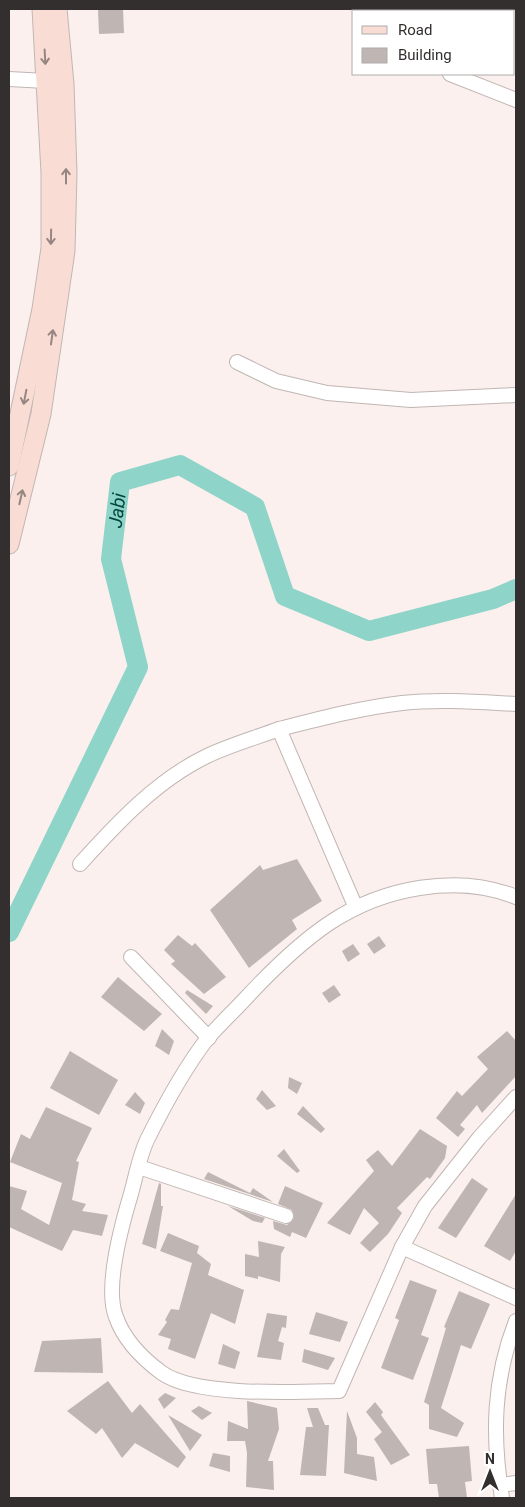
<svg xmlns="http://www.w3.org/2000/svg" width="525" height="1507" font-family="Roboto,sans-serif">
<rect width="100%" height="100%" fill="#fbf0ed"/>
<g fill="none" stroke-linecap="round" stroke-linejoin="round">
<path stroke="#8ed4c9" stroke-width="20" id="s1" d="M9 932 138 667 111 559 120 482 180 465 255 507 285 596 369 631 493 599 516 589"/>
</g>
<g fill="#bfb5b2">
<polygon points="123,9 124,33 99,34 98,10"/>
<polygon points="297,859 322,901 292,920 297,929 249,968 210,910 260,865 263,870"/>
<polygon points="178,935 192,946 195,943 226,977 204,994 171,964 175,961 164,950"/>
<polygon points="379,936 386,946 374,954 367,944"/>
<polygon points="353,944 360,954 348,962 342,951"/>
<polygon points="118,977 162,1014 144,1031 101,997"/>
<polygon points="334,985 341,995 329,1003 322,993"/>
<polygon points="187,990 213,1006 206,1014 185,993"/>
<polygon points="162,1029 174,1041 169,1055 155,1046"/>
<polygon points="507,1031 516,1041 516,1076 482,1113 477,1105 460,1125 465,1129 458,1137 436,1118 457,1091 462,1096 488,1069 477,1057"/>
<polygon points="70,1051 118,1080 99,1115 50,1088"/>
<polygon points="289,1077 302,1083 297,1094 288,1088"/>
<polygon points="262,1090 276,1106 267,1110 256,1099"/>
<polygon points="135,1092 145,1103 140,1114 125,1105"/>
<polygon points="303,1106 325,1129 321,1133 297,1114"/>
<polygon points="46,1107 92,1128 76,1161 79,1162 72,1200 86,1204 82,1211 108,1215 102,1236 73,1230 62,1251 9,1227 9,1186 27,1191 21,1209 49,1225 62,1183 10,1162 21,1134 30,1139"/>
<polygon points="420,1129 447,1146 445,1158 430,1179 427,1177 397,1208 402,1213 388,1234 370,1252 360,1243 379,1223 364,1208 350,1235 327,1223 374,1171 366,1160 378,1150 392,1166"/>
<polygon points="284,1149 300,1171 297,1173 277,1156"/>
<polygon points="208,1172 250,1193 253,1188 273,1202 204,1179"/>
<polygon points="472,1178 488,1189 456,1238 438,1228"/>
<polygon points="159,1183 161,1184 161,1206 163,1206 156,1249 142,1244"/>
<polygon points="285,1186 323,1203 306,1238 292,1232 290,1237 274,1229 273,1221 287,1225 294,1218 292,1210 278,1204"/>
<polygon points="516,1194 516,1251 510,1261 484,1246"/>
<polygon points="228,1206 265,1218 262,1223 253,1221"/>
<polygon points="168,1233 199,1246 197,1253 211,1264 208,1275 244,1290 235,1324 211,1313 195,1359 168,1349 171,1339 158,1335 167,1322 165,1320 171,1309 179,1310 192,1263 160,1251"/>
<polygon points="258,1241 285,1247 281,1254 280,1282 258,1276 258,1279 245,1276 245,1254 259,1257"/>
<polygon points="410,1280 437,1290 421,1335 429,1338 413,1380 381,1368 399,1320 395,1318"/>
<polygon points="459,1291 490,1304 471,1349 461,1345 441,1408 464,1423 457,1437 429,1429 429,1405 424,1402 446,1328 444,1327"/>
<polygon points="316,1312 348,1322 340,1342 309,1334"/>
<polygon points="267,1313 287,1316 286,1328 282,1327 278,1341 284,1343 281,1360 257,1357"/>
<polygon points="101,1338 103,1373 34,1372 42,1341"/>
<polygon points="223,1344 240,1352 235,1369 218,1364"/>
<polygon points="304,1349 335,1358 328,1370 302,1362"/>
<polygon points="108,1381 132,1413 140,1404 186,1457 178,1468 135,1443 122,1458 102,1428 96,1434 67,1411"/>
<polygon points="165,1393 176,1398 164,1409 158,1399"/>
<polygon points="247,1401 277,1408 279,1429 268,1461 273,1461 274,1490 246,1487 247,1453 245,1441 227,1441 228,1421 248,1429"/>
<polygon points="375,1402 383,1412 381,1415 410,1455 391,1465 374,1439 382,1432 366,1412"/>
<polygon points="199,1406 212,1413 202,1420 191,1411"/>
<polygon points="307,1408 318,1408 325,1425 329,1425 326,1476 300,1475 306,1427 313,1427"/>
<polygon points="347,1411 357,1438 357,1454 374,1457 377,1481 344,1473"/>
<polygon points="168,1415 202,1435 190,1451"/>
<polygon points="469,1446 472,1481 465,1482 467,1498 439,1498 437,1484 429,1484 426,1449"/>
<polygon points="213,1453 230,1456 230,1472 209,1466"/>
</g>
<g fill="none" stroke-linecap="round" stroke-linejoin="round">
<g stroke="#c0b6b3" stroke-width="16">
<g id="street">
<polyline points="395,9 396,11"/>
<polyline points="450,74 516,100"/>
<polyline points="9,79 46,81"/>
<polyline points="237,362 276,381 327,393 411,400 516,395"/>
<path d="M279 729C319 719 360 708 402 703 440 699 478 702 516 704"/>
<path d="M80 864C117 823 157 780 207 756 230 745 255 738 279 729L356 908"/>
<path d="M516 897C457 873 383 888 331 922 299 943 271 971 245 999 233 1012 219 1025 207 1039 184 1069 165 1104 148 1138 138 1158 135 1183 128 1204 120 1232 105 1290 116 1317 124 1340 143 1359 162 1373 196 1397 296 1392 339 1391L402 1247 425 1206 479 1138 516 1097"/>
<polyline points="131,957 209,1038"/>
<polyline points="139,1167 286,1216"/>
<polyline points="402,1247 516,1298"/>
<polyline points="500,1485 516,1483"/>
<path d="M502 1498C492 1436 493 1380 516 1321"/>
</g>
</g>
<g stroke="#c0b6b3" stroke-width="21">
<g id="secondary">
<polyline points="9,466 42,309 51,248 51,173 42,9"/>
<polyline points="9,544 41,414 65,251 67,173 64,84 57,9"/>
</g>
</g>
<use href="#street" stroke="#fff" stroke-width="14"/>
<use href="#secondary" stroke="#f9ddd4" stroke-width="19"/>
</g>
<defs><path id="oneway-shaft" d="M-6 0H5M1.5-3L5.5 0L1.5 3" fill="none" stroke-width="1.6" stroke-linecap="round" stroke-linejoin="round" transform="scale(1.25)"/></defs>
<g stroke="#968681">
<use href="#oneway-shaft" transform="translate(45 57) rotate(87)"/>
<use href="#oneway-shaft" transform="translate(66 176) rotate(-90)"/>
<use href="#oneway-shaft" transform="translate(51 237) rotate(91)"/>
<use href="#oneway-shaft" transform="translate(52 337) rotate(-82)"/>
<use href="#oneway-shaft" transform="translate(25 397) rotate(101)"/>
<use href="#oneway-shaft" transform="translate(21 497) rotate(-77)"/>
</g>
<g text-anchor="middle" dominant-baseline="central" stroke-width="4.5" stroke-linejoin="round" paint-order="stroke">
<g font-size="19" font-style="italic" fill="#02443e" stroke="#fff">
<text stroke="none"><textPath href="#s1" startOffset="455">Jabi</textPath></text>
</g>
</g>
<rect width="525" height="1507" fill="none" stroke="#332f2e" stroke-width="20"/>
<rect x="352" y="10" width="162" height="65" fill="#ffffff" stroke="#adacab"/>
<rect x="362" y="26" width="25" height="8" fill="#f9ddd4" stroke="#adacab"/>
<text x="398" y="35" font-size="15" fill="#332f2e">Road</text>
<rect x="362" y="48" width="25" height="15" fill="#bfb5b2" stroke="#adacab"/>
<text x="398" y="60" font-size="15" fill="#332f2e">Building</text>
<g transform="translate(490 1472)" stroke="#ffffff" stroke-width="4" paint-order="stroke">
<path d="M0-4L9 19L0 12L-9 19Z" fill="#332f2e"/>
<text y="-8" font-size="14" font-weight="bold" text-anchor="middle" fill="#332f2e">N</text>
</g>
</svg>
